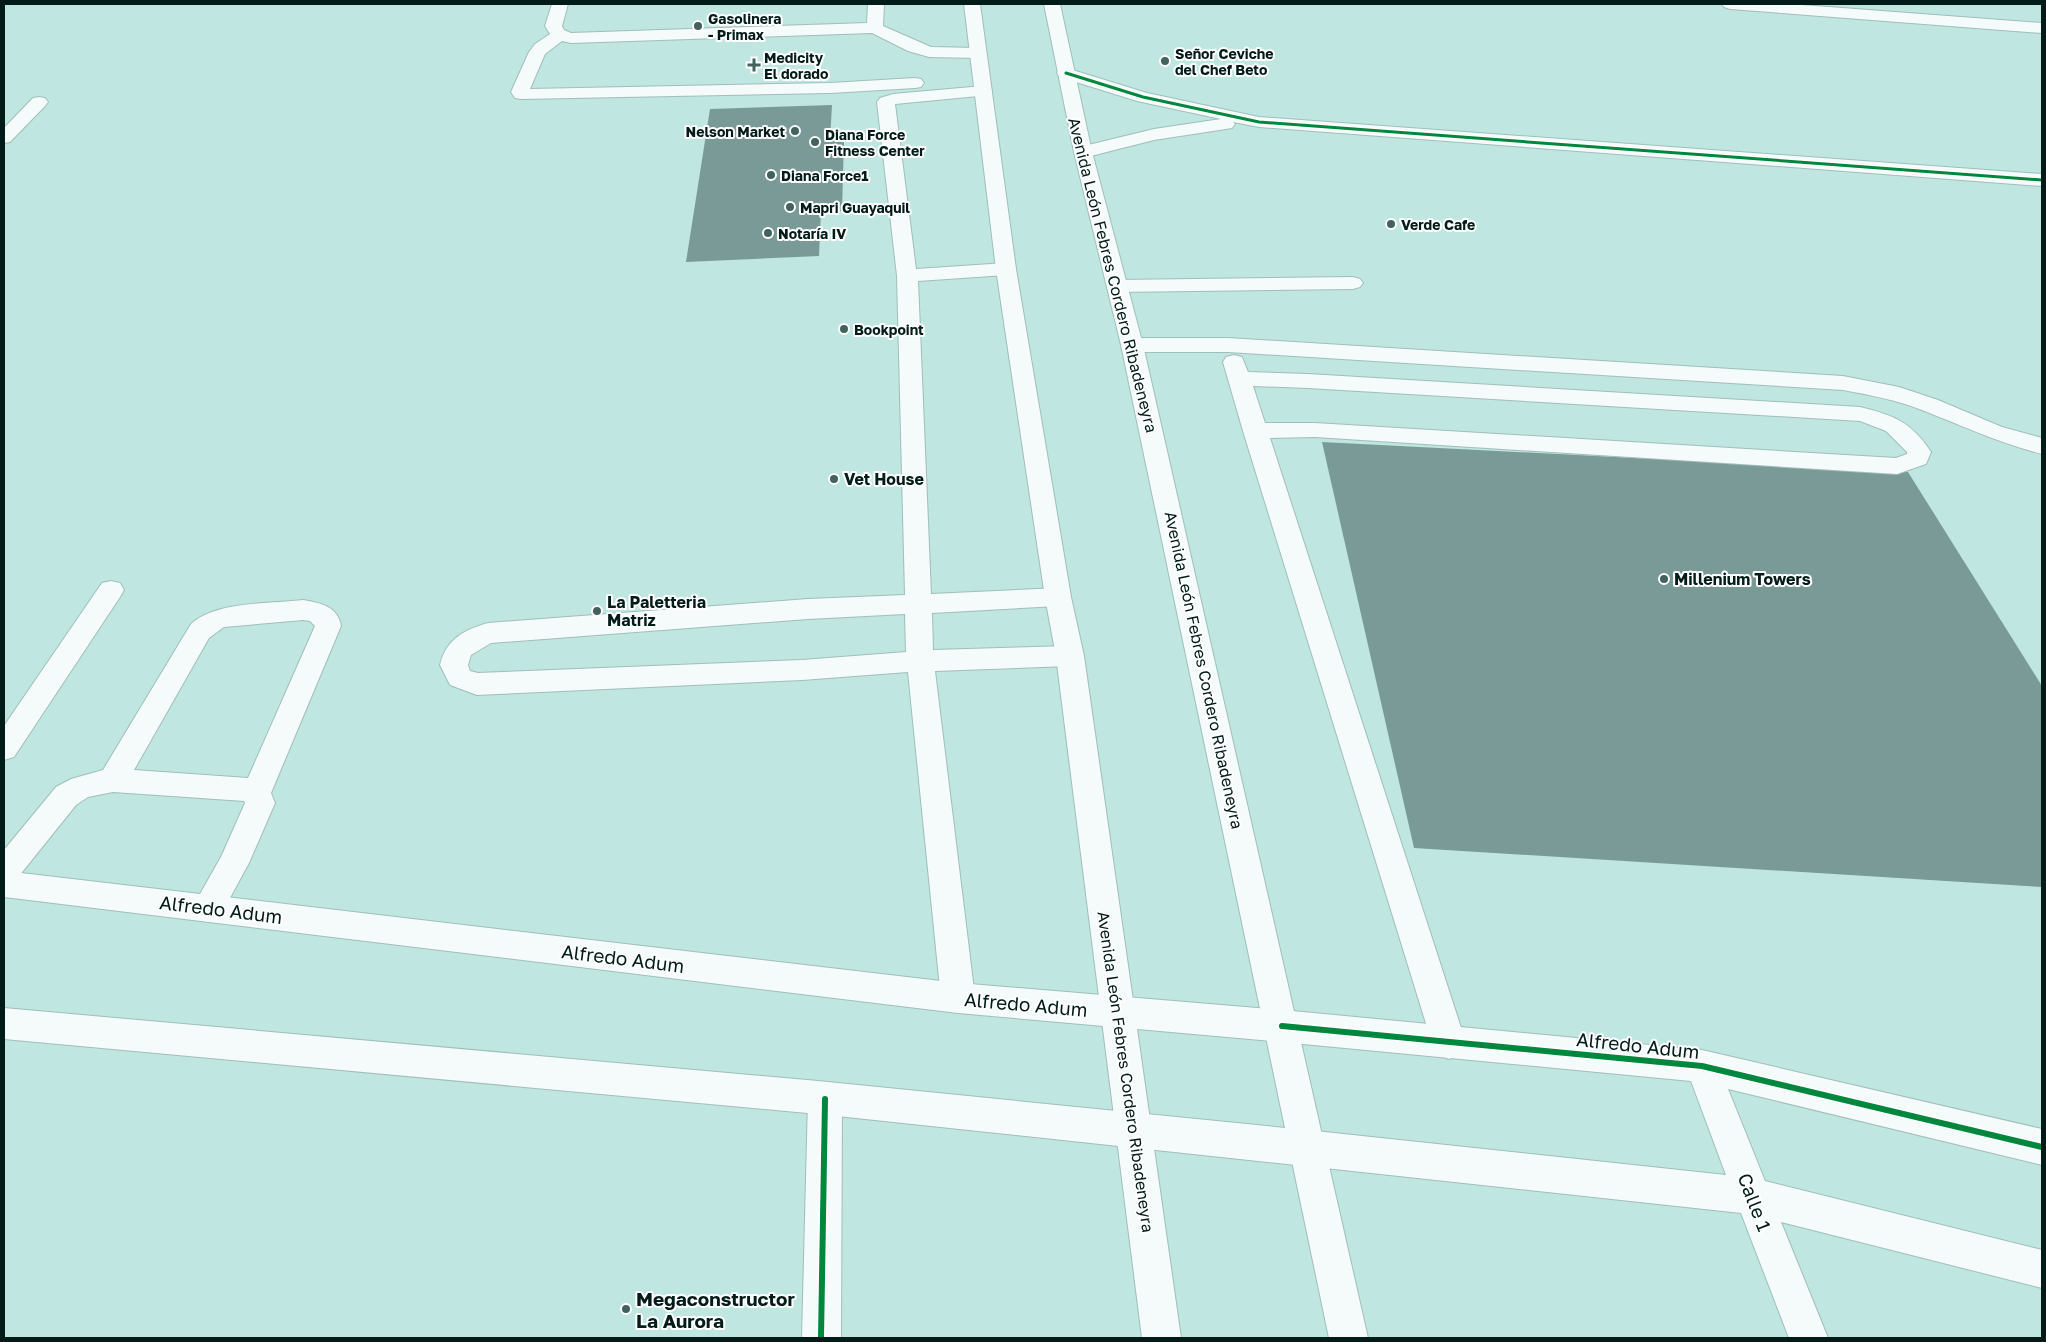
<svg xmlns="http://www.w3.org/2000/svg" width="2046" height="1342" font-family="'Golos Text',sans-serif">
<rect width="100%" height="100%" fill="#bfe6e0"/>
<g fill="#7a9a98">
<polygon points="832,105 830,139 844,139 842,211 821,211 819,256 686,262 710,109"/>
<polygon points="1322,442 1908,472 2042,686 2042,887 1414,848"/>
</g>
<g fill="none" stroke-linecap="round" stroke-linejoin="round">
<g stroke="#a0beba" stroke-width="2">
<g id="service">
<polygon points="552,4 568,4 562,26 564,30 571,33 867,23 868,4 884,4 883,26 931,47 978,48 984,49 986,53 984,57 978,58 929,57 908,51 872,33 571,43 562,41 545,54 530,89 830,83 915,78 921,79 924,83 921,87 915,88 830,93 521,99 515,98 511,92 529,52 535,44 550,34 545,26"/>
<path d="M983 86 989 87 992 91 989 95 895 104 916 269 1006 263 1013 265 1016 269 1013 273 1006 275 918 281 931 594 1058 588 1067 590 1071 597 1067 604 1058 606 932 613 933 650 1070 646 1080 649 1084 656 1080 663 1070 666 935 671 975 998 970 1009 958 1013 946 1009 941 998 908 672 802 680 477 695 450 685 440 665C446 639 464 630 488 623L808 599 905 595 897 276 877 102 880 98 893 94ZM905 614 906 652 802 660 478 673 470 671 468 665 471 655 491 643 808 619Z"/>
<polygon points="39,97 45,98 48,102 45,106 10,142 4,143 4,128 33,98"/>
<polygon points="1353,277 1360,279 1363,283 1360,287 1353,289 1117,292 1110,290 1107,286 1110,282 1117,280"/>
<path d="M1132 338H1228L1843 376 1899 387 1938 400 2002 427 2042 438V454C1999 443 1963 426 1922 410 1896 400 1870 395 1843 390L1228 352H1132L1124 350 1121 345 1124 340Z"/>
<path d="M1234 355 1242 357 1248 372 1308 374 1860 407C1893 415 1912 422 1931 452L1926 464 1897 474 1315 437 1270 438 1466 1043 1461 1054 1449 1059 1437 1054 1432 1043 1243 431 1223 362 1226 357ZM1253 386 1308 388 1860 421 1886 431 1907 452V454L1896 458 1315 423H1265Z"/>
<polygon points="111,581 120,583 124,590 120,597 14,757 4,760 4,726 102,583"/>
<path d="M303 600C320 603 338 606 341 626L271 793 275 803 249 863 219 918 208 922 197 918 192 908 221 857 245 803 244 801 113 792 88 797 76 805 15 881 4 885V850L56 787 71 779 103 770 191 624C217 601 269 604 303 600ZM303 620 310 621 315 626 248 778 134 770 209 638 224 627Z"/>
</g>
</g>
<g stroke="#a0beba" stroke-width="2">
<g id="minor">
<polygon points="1722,4 1789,4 2042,23 2042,33 1730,9 1724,7"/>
<polygon points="1066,68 1147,93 1259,117 2042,174 2042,186 1259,127 1233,122 1235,124 1232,128 1226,129 1154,140 1083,158 1076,156 1074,152 1076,148 1154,129 1221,119 1137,101 1060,77 1057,73 1060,69"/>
<polygon points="1282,1010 1702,1050 2042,1129 2042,1165 1728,1089 1765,1181 2042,1250 2042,1288 1781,1222 1828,1338 1789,1338 1741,1213 1306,1166 1293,1160 1288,1148 1293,1136 1306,1130 1726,1175 1691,1081 1282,1042 1270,1037 1265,1026 1270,1015"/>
<polygon points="825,1082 837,1087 842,1099 841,1338 802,1338 808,1099 813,1087"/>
</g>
</g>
<g stroke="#a0beba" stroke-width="2">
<g id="primary">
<polygon points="4,871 958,983 1282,1010 1294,1015 1299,1026 1294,1037 1282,1042 958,1013 4,897"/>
<polygon points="4,1008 818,1081 1306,1130 1319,1136 1324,1148 1319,1160 1306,1166 818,1114 4,1039"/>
</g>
</g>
<g stroke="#a0beba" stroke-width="2">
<g id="trunk">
<polygon points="964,4 980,4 1016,269 1071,597 1084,656 1181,1338 1142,1338 1056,656 1045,597 996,269"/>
<polygon points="1044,4 1060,4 1092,152 1143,345 1368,1338 1329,1338 1121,345 1074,152"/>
</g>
</g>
<use href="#service" fill="#f5fbfa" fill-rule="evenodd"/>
<use href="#minor" fill="#f5fbfa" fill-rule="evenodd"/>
<use href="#primary" fill="#f5fbfa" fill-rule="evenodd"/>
<use href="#trunk" fill="#f5fbfa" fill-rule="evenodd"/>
<g stroke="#fff" stroke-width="5">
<polyline id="cycleway-far1" points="1066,73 1143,97 1259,122 2042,180"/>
</g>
<g stroke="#fff" stroke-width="9">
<g id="cycleway">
<polyline points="1282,1026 1702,1066 2042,1147"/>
<polyline points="821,1338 825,1099"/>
</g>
</g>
<use href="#cycleway-far1" stroke="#00873e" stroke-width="3"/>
<use href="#cycleway" stroke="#00873e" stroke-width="6"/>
</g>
<g fill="#43625e" stroke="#fff" stroke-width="2">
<circle cx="698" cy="26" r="5"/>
<circle cx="1165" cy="61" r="5"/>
<path d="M751.5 57.5h5v5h5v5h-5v5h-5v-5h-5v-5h5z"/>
<circle cx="795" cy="131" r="5"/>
<circle cx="815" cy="142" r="5"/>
<circle cx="771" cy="175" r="5"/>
<circle cx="790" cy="207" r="5"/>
<circle cx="1391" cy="224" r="5"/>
<circle cx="768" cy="233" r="5"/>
<circle cx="844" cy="329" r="5"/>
<circle cx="834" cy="479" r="5"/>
<circle cx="1664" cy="579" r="5"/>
<circle cx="597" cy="611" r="5"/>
<circle cx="626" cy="1309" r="5"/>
</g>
<g text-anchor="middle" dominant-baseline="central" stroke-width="4" stroke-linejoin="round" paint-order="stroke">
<g font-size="14" font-weight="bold" fill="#001b18" stroke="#fff" text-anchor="start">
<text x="708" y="18">Gasolinera<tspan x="708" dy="16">- Primax</tspan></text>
<text x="1175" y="53">Señor Ceviche<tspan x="1175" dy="16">del Chef Beto</tspan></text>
<text x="764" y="57">Medicity<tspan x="764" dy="16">El dorado</tspan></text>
<text x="785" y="131" text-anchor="end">Nelson Market</text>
<text x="825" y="134">Diana Force<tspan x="825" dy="16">Fitness Center</tspan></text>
<text x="781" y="175">Diana Force1</text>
<text x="800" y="207">Mapri Guayaquil</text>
<text x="1401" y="224">Verde Cafe</text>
<text x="778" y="233">Notaría IV</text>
<text x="854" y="329">Bookpoint</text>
</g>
<g font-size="16" fill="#001b18" stroke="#fff">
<text transform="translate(1113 275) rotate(76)">Avenida León Febres Cordero Ribadeneyra</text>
<text transform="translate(1204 670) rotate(78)">Avenida León Febres Cordero Ribadeneyra</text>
<text transform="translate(1126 1072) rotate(82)">Avenida León Febres Cordero Ribadeneyra</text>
</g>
<g font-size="16" font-weight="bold" fill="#001b18" stroke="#fff" text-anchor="start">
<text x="844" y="479">Vet House</text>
<text x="1674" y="579">Millenium Towers</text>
<text x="607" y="602">La Paletteria<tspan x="607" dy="18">Matriz</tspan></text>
</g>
<g font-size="19" fill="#001b18" stroke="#fff">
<text transform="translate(221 909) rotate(7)">Alfredo Adum</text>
<text transform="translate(623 958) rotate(7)">Alfredo Adum</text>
<text transform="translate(1026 1004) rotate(5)">Alfredo Adum</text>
<text transform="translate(1638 1045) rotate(6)">Alfredo Adum</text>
<text transform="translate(1755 1202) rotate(69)">Calle 1</text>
</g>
<g font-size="19" font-weight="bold" fill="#001b18" stroke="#fff" text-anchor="start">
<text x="636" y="1298">Megaconstructor<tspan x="636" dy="22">La Aurora</tspan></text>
</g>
</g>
<rect width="2046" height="1342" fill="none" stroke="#001b18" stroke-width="10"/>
</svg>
